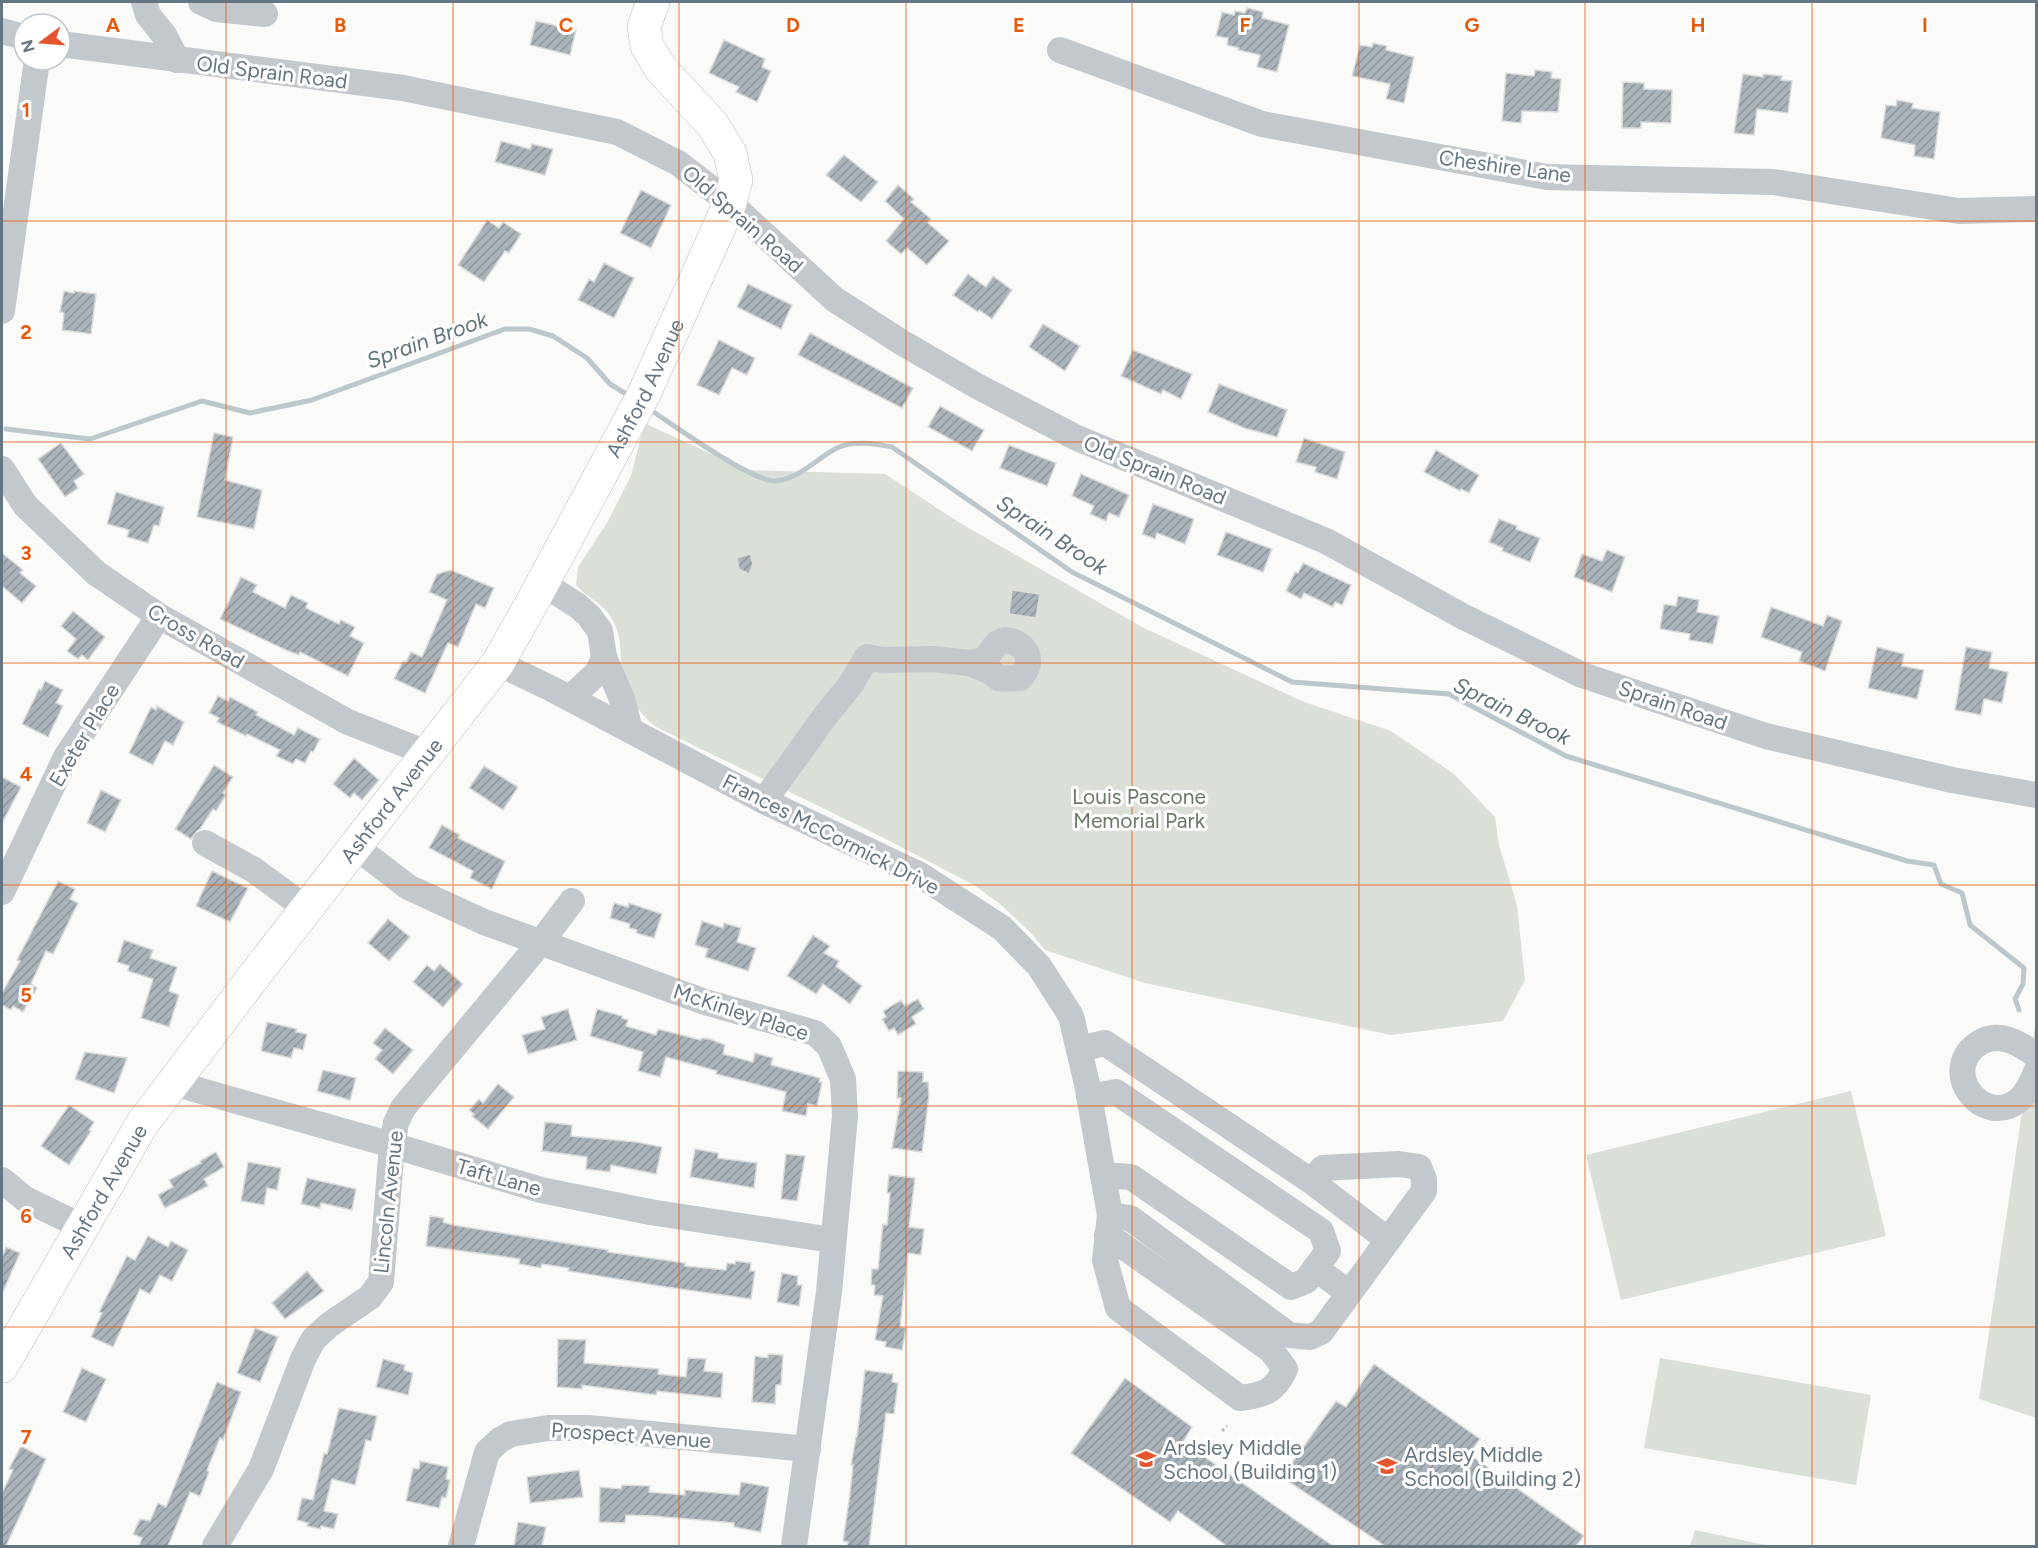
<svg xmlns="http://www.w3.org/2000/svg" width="2038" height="1548" font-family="Figtree,sans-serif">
<defs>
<pattern id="building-hatch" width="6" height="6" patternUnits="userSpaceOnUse" patternTransform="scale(1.5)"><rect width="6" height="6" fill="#aab3b9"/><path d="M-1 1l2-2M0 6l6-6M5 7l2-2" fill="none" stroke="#8e969c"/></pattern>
</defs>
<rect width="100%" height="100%" fill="#fafaf8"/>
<g fill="#dadfd7">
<path d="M646 424 746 470 885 474 960 523 1142 627 1304 702 1391 731 1454 774 1495 817 1499 845 1517 905 1525 980 1503 1021 1391 1035 1145 983 1045 950 1030 932 1000 904 974 885 878 835 656 727C638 713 626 694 622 671 620 656 622 640 615 625 606 603 589 600 576 585L578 567 607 523 631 476 642 433Z"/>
<polygon points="2036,1019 2036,1418 1979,1399"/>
<polygon points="1851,1091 1886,1236 1621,1300 1586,1155"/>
<polygon points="1660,1358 1871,1395 1856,1485 1644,1448"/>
<polygon points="1695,1530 1770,1546 1690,1546"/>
</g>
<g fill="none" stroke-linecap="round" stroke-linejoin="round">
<g stroke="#bbc7cb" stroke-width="5">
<path d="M649 409C674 425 751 482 776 481 799 479 817 458 837 448 853 440 875 444 892 447L1072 572 1292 682 1449 694 1566 756 1907 861 1934 865 1941 884 1962 893 1970 925 2024 968 2023 984 2015 999 2019 1010"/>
<polyline points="6,429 90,439 202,401 250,413 312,400 505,329 529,329 553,336 587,358 610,384 631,397"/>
</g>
</g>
<g fill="url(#building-hatch)" stroke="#dcdcda" stroke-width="1.5">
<polygon points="1247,8 1263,12 1262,18 1289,25 1277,72 1257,67 1260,55 1238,50 1239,48 1227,45 1228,38 1216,36 1222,12 1234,15 1235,11 1245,13"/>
<polygon points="536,21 576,30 570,55 530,45"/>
<polygon points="724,40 765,59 762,67 771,71 757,102 736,92 739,87 709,73"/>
<polygon points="1373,43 1387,46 1386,50 1414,57 1404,103 1386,99 1390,84 1352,76 1360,45 1372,47"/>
<polygon points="1535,70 1552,72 1551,78 1561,79 1558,112 1522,111 1521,123 1502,121 1506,73 1534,76"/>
<polygon points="1743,74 1763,77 1763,74 1782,76 1781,80 1792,81 1788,113 1757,109 1754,135 1734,133"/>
<polygon points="1623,82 1644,83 1644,89 1672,90 1671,123 1641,122 1641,128 1622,128"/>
<polygon points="1897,100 1913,103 1912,108 1940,112 1934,159 1914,156 1915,145 1881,138 1886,105 1896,106"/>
<polygon points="501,141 530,149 532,144 553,149 545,175 495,162"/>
<polygon points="844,155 878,182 861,202 826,175"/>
<polygon points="898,185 914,199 911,202 931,219 928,223 949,241 927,265 907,248 901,254 886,241 904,219 885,201"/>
<polygon points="641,190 671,205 651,248 620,233"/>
<polygon points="487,220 499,228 503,222 521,234 509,253 505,251 484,282 458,265"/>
<polygon points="604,263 634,278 614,318 578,300 589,279 594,282"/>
<polygon points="968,274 986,287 993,276 1012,290 992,319 979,310 978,312 953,295"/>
<polygon points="748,284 792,305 781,329 737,307"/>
<polygon points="64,291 74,293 74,291 96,294 91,334 62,330 64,313 60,312"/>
<polygon points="1043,324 1080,346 1065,371 1029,347"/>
<polygon points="810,333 913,388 902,408 798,355"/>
<polygon points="719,340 755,358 747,375 732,368 719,395 697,385"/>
<polygon points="1133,350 1192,374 1181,399 1163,390 1161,394 1121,376"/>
<polygon points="1219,384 1287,410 1277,437 1244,428 1208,412"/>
<polygon points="940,406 984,430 972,451 928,427"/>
<polygon points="214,433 233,437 225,480 262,490 254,529 197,517"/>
<polygon points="1304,438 1345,452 1337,479 1315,472 1316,467 1296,462"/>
<polygon points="61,443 84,474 74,481 78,488 65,497 38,459"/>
<polygon points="1009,445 1056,463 1047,486 1000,468"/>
<polygon points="1436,450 1479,475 1469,493 1461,489 1460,491 1424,472"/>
<polygon points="1081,474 1129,495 1119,517 1109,513 1106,521 1090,514 1094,506 1072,496"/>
<polygon points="116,492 164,507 159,526 154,525 148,543 127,537 129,530 107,524"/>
<polygon points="1153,504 1194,519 1185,544 1157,533 1155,539 1142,534"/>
<polygon points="1499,519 1517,526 1516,529 1540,538 1530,562 1502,551 1503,548 1489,542"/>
<polygon points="1226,532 1272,549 1263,572 1217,555"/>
<polygon points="1607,550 1625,557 1612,592 1574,577 1582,554 1602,561"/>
<polygon points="2,553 23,570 20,573 36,586 22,603 2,586"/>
<polygon points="750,554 753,564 749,574 739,569 737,558"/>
<polygon points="1303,563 1351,585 1342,605 1335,602 1333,607 1304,593 1301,599 1286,591 1295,572 1298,573"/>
<polygon points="451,570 494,588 485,608 476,604 458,647 448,643 425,693 394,679 403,661 406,662 411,652 422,657 447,600 429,592 437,574"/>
<polygon points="241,577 257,585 253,592 285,608 291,595 308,603 306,608 339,624 341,620 355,627 350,636 364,643 348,676 300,652 299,655 288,651 220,619"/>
<polygon points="1012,590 1040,594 1036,618 1009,614"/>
<polygon points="1678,596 1699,600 1697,612 1719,616 1713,644 1689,640 1690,634 1660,629 1664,604 1676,606"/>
<polygon points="1771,607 1823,626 1827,615 1842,621 1825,671 1799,661 1802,652 1761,637"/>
<polygon points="73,611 105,637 88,660 82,655 78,659 67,651 76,639 61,626"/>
<polygon points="1877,647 1904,654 1902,666 1924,670 1917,699 1868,688"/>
<polygon points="1966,647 1992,652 1989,668 2008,672 2002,703 1984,699 1981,715 1955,710"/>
<polygon points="45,681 63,690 56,703 63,706 48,737 22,724 39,689 41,690"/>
<polygon points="218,696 228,701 230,697 258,712 256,715 294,735 298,728 320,739 313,752 311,751 305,763 296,759 293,764 276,756 280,750 247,734 246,736 217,722 219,718 209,713"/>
<polygon points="157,706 184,722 173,745 165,741 153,765 129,753 151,707 156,710"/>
<polygon points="354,758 379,780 362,800 354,793 350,798 333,784"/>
<polygon points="214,765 233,777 223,793 226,795 216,811 213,809 200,829 197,831 191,839 175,829"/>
<polygon points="484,766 518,787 503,810 469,788"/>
<polygon points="2,777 21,787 2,823"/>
<polygon points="101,790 121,800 105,832 87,823"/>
<polygon points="442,825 460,835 458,838 505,861 492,889 470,878 473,871 429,848"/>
<polygon points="212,871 248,888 230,922 196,906"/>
<polygon points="58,881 75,889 70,899 78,903 53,954 46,951 31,984 37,988 23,1012 13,1006 11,1010 2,1005 2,993 20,961 17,960"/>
<polygon points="614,903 628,907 629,903 662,914 654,938 636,933 637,930 629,928 630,924 610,918"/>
<polygon points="388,919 410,937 389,961 368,943"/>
<polygon points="702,921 723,928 724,923 741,928 737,942 756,948 748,971 705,957 708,949 695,945"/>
<polygon points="813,935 830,946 824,953 839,961 836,966 862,986 850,1004 823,984 816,994 787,976"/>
<polygon points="124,940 153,950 150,958 177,967 169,991 179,995 169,1027 141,1018 153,979 128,971 129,966 117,962"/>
<polygon points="440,964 463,984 443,1007 413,982 427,965 434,971"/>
<polygon points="918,999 924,1009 912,1017 916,1024 898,1035 894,1028 889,1031 882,1019 886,1017 883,1011 901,1000 905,1006"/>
<polygon points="568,1009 577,1040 528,1054 522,1035 545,1029 541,1017"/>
<polygon points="597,1009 622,1016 622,1018 628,1020 626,1026 656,1035 658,1029 701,1040 702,1038 707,1039 707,1038 725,1045 723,1054 753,1062 755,1053 773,1058 771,1065 820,1078 819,1082 822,1082 817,1106 808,1104 806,1116 782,1111 786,1092 716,1074 717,1071 666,1057 660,1077 638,1071 643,1052 590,1036"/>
<polygon points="267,1022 297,1029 296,1032 307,1034 303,1050 294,1048 291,1058 261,1051"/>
<polygon points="385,1028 413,1050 393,1074 375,1059 382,1050 373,1043"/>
<polygon points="85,1052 127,1058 114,1093 75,1079"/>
<polygon points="323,1070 356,1078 350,1100 317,1091"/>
<polygon points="898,1071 923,1072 923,1082 928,1082 929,1095 922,1152 892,1148 901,1098 897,1098"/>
<polygon points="498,1084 514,1097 488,1129 472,1116 474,1114 469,1110 479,1099 483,1103"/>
<polygon points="69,1105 94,1122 89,1130 91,1131 69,1165 41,1146"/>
<polygon points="545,1122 572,1125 571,1136 636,1142 662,1147 656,1174 611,1165 610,1172 586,1169 587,1157 542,1151"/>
<polygon points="695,1149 718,1153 718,1158 757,1163 754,1188 690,1177"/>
<polygon points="216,1152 224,1167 204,1179 208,1186 165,1208 158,1195 173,1187 169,1180 201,1163 200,1161"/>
<polygon points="786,1154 805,1156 797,1201 781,1199"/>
<polygon points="248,1162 281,1168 277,1190 267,1188 264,1205 241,1201"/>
<polygon points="889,1175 915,1178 909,1227 924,1229 921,1255 908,1253 900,1327 906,1328 902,1350 885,1347 886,1342 875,1340 883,1296 874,1295 875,1285 871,1285 872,1269 878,1269 883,1224 887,1225 890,1193 887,1193"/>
<polygon points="307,1178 356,1189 352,1210 321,1203 320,1208 301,1204"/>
<polygon points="430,1216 444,1218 443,1222 453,1225 608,1250 608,1252 685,1263 685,1266 726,1270 727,1263 735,1264 736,1261 751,1263 750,1271 755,1271 751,1299 666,1287 568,1271 569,1268 542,1264 541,1268 519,1264 520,1259 426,1246"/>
<polygon points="148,1236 168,1247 171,1241 188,1250 172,1281 160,1275 150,1294 140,1289 113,1347 91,1337 102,1313 99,1312 127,1256 135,1260"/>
<polygon points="6,1247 20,1253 2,1294 2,1258"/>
<polygon points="307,1271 324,1291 285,1319 272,1303"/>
<polygon points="782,1273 798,1276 797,1285 802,1285 799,1306 777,1302"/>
<polygon points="255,1328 278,1337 260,1382 237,1373"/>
<polygon points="558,1339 586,1340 584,1363 659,1369 658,1374 686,1377 688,1358 706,1359 704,1371 723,1373 721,1398 657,1391 656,1395 582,1385 582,1389 557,1387"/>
<polygon points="768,1354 783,1355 781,1385 776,1385 775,1404 752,1402 755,1356 768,1358"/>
<polygon points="383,1359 405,1365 404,1370 413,1373 408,1395 376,1387"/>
<polygon points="1374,1364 1480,1439 1469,1454 1584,1536 1576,1546 1385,1546 1282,1477 1336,1401 1346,1407"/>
<polygon points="82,1368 106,1379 86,1422 63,1412"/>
<polygon points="865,1370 893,1374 892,1382 898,1383 894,1414 886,1413 869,1546 847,1546 848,1542 843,1541 850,1494 853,1465 851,1465 856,1437 857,1437"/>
<polygon points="1125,1378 1192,1427 1183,1442 1333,1546 1227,1546 1178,1511 1170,1522 1071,1453"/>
<polygon points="217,1382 241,1392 223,1440 220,1438 207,1470 209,1472 200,1496 190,1492 168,1546 139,1546 142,1538 133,1534 140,1519 150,1521 158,1503 166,1507"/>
<polygon points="339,1408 377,1416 371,1441 366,1440 355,1485 332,1479 324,1511 338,1514 334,1529 321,1526 320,1529 307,1526 308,1523 297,1520 302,1498 313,1500 324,1453 327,1454"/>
<polygon points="21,1446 46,1459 6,1546 2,1546 2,1493 13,1470 9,1469"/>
<polygon points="420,1461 448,1467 446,1479 450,1480 446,1498 442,1497 439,1508 406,1501 413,1468 419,1469"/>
<polygon points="579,1470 583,1497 530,1503 527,1477"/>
<polygon points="741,1482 769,1487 761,1532 734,1527 734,1523 653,1516 626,1515 625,1523 599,1522 600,1487 621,1489 622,1485 650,1486 649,1492 685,1495 685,1490 739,1495"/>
<polygon points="518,1522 546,1527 542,1546 514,1546"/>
</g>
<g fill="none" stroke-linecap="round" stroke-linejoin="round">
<g stroke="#b5babe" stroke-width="34">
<g id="major">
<path id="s1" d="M2 1366 142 1124 261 967 498 663 534 599 644 394 730 203 736 180 730 153 712 124 661 69 647 46 644 26 653 2"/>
</g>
</g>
<polyline stroke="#bbbfc2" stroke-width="3" stroke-dasharray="3 3" stroke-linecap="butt" points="1222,1431 1227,1426"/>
<g stroke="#c3c8cc" stroke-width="26">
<polyline points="144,2 148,15 164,35 177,60"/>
<polyline points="201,2 216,9 265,14"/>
<polyline points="2,31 24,37"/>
<polyline points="60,44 403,88 617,132 678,163 730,203 834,299 901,342 977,386 1077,438 1326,541 1462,616 1582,675 1766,736 1952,780 2036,795"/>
<polyline points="1060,50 1262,124 1547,177 1773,182 1959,211 2036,209"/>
<polyline points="2,311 37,60"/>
<polyline points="2,469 25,505 96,573 159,616 348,722 427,753"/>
<polyline points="542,583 578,606 589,616 600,631 604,657 622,699 630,730"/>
<path d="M1005 640C1027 642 1036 662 1020 678L1000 679 990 671 969 663 985 660 996 644Z"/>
<path d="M498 663 550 688 764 801 920 875 1002 928 1039 966 1071 1016 1087 1084 1110 1215 1105 1260 1118 1308 1240 1398C1263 1395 1275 1392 1285 1369L1271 1350 1107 1235"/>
<polyline points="570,698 598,672 604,657"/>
<polyline points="764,801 826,715 851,684 867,657 882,660 933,659 969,663"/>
<polyline points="205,843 254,870 307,909"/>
<polyline points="356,847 408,887 484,922 705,1002 815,1033 829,1046 843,1079 845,1116 829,1292 794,1546"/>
<polyline points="2,892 66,757 159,616"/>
<polyline points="1079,1049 1105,1043 1311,1181 1388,1240"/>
<path d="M2036 1055C2020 1044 2001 1031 1981 1042 1936 1068 1982 1130 2019 1100 2027 1093 2032 1082 2036 1072"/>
<polyline points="173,1083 392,1145 541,1190 650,1212 832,1240"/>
<polyline points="1089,1097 1116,1092 1321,1231 1328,1251 1306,1281 1291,1287 1131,1177 1103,1175"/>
<polyline points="2,1180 25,1199 83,1227"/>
<polyline points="1110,1215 1130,1218 1289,1335 1310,1337 1321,1332 1424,1191 1424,1179 1419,1167 1399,1164 1323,1168 1311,1181"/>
<polyline points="1315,1268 1349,1293"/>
<polyline points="215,1546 261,1469 303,1359 313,1340 329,1325 370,1297 381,1282 392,1145 396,1123 403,1108 541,942 572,901"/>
<polyline points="461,1546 487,1452 500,1440 511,1434 548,1428 588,1428 808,1449"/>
</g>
<use href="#major" stroke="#fff" stroke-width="33"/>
</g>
<path fill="none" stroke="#e8590c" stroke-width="1.5" stroke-opacity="0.55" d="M226 2V1546M453 2V1546M679 2V1546M906 2V1546M1132 2V1546M1359 2V1546M1585 2V1546M1812 2V1546M2 221H2036M2 442H2036M2 663H2036M2 885H2036M2 1106H2036M2 1327H2036"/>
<defs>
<g id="school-bare" transform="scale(1.62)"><path d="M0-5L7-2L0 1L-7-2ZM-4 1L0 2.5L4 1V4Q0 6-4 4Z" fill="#e4572e" stroke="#fff" stroke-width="2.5" paint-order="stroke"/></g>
</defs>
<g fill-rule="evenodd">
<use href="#school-bare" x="1146" y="1459"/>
<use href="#school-bare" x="1387" y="1466"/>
</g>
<g text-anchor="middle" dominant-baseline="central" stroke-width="6" stroke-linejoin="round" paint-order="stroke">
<g font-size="21" fill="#657683" stroke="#fff">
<text transform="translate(272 72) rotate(7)">Old Sprain Road</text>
<text transform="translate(1505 166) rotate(8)">Cheshire Lane</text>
<text transform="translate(743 219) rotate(41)">Old Sprain Road</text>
<text stroke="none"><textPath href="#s1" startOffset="1174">Ashford Avenue</textPath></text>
<text transform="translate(1155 470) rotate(22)">Old Sprain Road</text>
<text transform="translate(196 636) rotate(30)">Cross Road</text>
<text transform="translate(1673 705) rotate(19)">Sprain Road</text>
<text transform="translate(84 735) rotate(-59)">Exeter Place</text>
<text stroke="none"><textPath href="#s1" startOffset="688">Ashford Avenue</textPath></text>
<text transform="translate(831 834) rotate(27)">Frances McCormick Drive</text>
<text transform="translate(741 1012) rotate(18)">McKinley Place</text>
<text transform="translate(499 1177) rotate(16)">Taft Lane</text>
<text stroke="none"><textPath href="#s1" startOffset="202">Ashford Avenue</textPath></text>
<text transform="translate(388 1202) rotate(-84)">Lincoln Avenue</text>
<text transform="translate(631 1435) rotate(4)">Prospect Avenue</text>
</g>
<g font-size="21" fill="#687a64" stroke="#fff">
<text x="1139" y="796">Louis Pascone<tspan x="1139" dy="24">Memorial Park</tspan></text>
</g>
<g font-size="21" fill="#657683" stroke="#fff" text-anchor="start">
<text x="1163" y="1447">Ardsley Middle<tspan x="1163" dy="24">School (Building 1)</tspan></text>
<text x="1404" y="1454">Ardsley Middle<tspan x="1404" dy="24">School (Building 2)</tspan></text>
</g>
<g font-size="22" font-style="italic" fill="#60757c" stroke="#fff">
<text transform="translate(427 340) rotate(-20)">Sprain Brook</text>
<text transform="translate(1052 535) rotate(33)">Sprain Brook</text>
<text transform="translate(1512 711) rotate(26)">Sprain Brook</text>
</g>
</g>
<g font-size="20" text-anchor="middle" font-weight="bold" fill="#e8590c" stroke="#fff" stroke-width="6" stroke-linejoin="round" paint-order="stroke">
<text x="113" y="32">A</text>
<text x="340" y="32">B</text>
<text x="566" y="32">C</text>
<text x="793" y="32">D</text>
<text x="1019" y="32">E</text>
<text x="1245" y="32">F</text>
<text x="1472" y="32">G</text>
<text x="1698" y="32">H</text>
<text x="1925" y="32">I</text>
<text x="26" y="117">1</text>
<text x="26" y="339">2</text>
<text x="26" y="560">3</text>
<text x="26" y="781">4</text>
<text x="26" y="1002">5</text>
<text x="26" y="1223">6</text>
<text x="26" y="1444">7</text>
</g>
<rect width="2038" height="1548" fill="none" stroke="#657683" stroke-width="6"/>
<g transform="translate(42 42) rotate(254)"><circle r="28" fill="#ffffff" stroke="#c1c8cd" stroke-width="1.5"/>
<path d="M0-4.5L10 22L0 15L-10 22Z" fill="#e4572e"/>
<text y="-9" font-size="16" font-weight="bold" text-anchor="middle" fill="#657683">N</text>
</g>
</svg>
